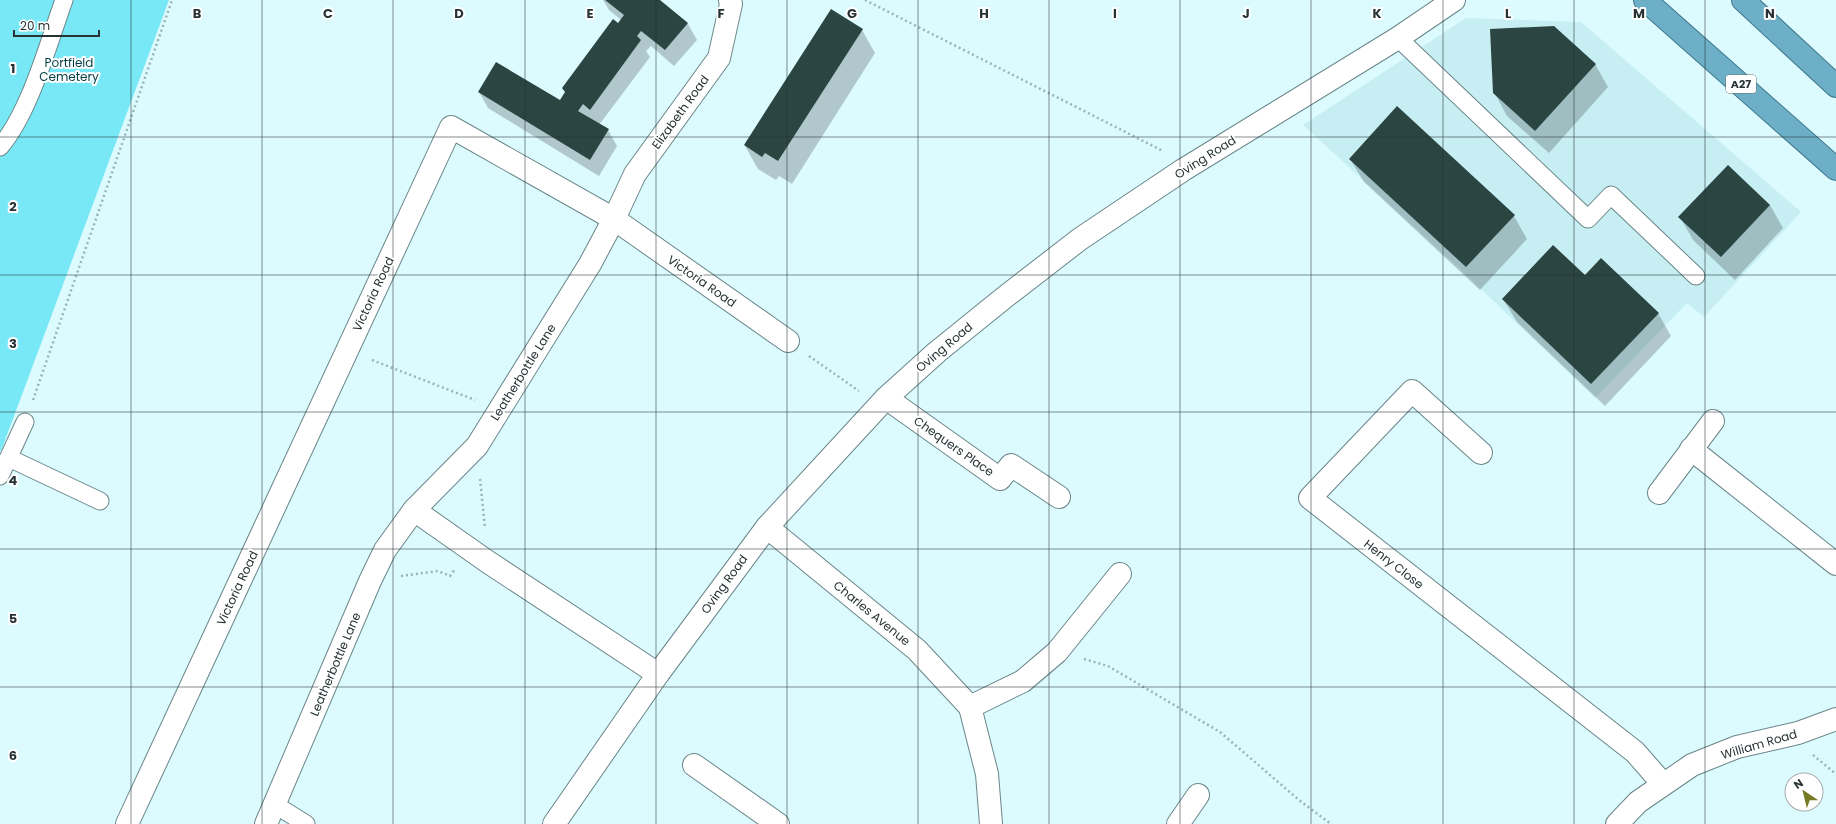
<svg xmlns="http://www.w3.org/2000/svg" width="1836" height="824" font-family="Poppins,sans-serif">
<rect width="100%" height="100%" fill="#dcfbff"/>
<polygon fill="#c7eef3" points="1466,18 1581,22 1801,212 1704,317 1687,303 1595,398 1460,269 1303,125"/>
<polygon fill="#79e8f6" points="0,0 169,0 1,451 0,450"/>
<g fill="#0003">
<polygon points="603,0 658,0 688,24 697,40 674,66 651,46 646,51 650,57 599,125 608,130 617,146 599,176 488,108 479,92 560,101 621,20 609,10"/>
<polygon points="862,30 875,53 792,184 779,176 776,180 758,169 745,146"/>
<polygon points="1595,64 1608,87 1549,153 1507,116 1494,92"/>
<polygon points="1397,108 1514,216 1527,239 1480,290 1364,182 1350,159"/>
<polygon points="1728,166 1770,205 1783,228 1735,280 1693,240 1680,217"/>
<polygon points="1585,277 1658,313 1671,336 1605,406 1517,322 1503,299"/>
</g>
<g fill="#2b4542">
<polygon points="605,0 660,0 688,23 665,50 641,31 637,36 641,40 590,110 583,104 578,111 609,129 590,160 478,92 496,62 560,100 565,92 562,88 613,19 618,23 624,15"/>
<polygon points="831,9 863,29 778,161 765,153 762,157 744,145"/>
<polygon points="1554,26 1596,64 1535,131 1493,93 1490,29"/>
<polygon points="1397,106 1515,215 1466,267 1349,159"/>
<polygon points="1728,165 1770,205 1721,257 1678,217"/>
<polygon points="1553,245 1585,275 1601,258 1659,313 1591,384 1502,299"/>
</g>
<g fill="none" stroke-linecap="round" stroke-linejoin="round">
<g stroke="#698588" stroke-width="19">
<g id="service">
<polyline points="1398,38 1588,219 1611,195 1696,276"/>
<path d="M0 147C30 112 48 44 64 0"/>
<polyline points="9,458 100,501"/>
<polyline points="0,476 25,422"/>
<polyline points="274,804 306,824"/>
</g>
</g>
<g stroke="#698588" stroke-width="24">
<g id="minor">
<polyline points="886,398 1000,479 1011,465 1059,497"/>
<polyline points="1691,449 1836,564"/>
<polyline points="1481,453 1412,391 1310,498 1635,752 1663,784"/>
<polyline points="1659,493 1713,421"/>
<polyline points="414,510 488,562 658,674"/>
<polyline points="767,527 917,650 970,707 987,774 991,824"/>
<polyline points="970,707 1023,681 1057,652 1120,574"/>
<polyline points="694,765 778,824"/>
<polyline points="127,824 451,127 614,219 788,341"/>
<polyline points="266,824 370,581 385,550 414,510 477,446 590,264 614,219 635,174 719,58 731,4 730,0"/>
<polyline points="1178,824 1198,795"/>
<polyline points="1617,824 1638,802 1692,765 1737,747 1798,733 1836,719"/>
</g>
</g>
<g stroke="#698588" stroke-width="24">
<polyline id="secondary" points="554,824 658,674 767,527 886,398 937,352 1005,297 1080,239 1183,170 1398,38 1454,0"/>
</g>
<g stroke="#3d768b" stroke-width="24">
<g id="trunk">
<polyline points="1645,0 1836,169"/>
<polyline points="1743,0 1836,86"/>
</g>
</g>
<g stroke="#9ab3b5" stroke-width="2.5" stroke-dasharray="2 3" stroke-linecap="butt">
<polyline points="865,0 1163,151"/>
<polyline points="809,356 859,391"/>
<polyline points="372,360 475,400"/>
<polyline points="33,400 172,0"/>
<polyline points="480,479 485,528"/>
<polyline points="401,576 438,571 450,576 455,569"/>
<polyline points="1084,659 1108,666 1220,732 1299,800 1331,824"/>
<polyline points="1813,755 1836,774"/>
</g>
<use href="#service" stroke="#fff" stroke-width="17"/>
<use href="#minor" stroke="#fff" stroke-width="22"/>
<use href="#secondary" stroke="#fff" stroke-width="22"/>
<use href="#trunk" stroke="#6eafc8" stroke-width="22"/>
</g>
<path fill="none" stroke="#263233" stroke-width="1" stroke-opacity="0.55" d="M131 0V824M262 0V824M393 0V824M525 0V824M656 0V824M787 0V824M918 0V824M1049 0V824M1180 0V824M1311 0V824M1443 0V824M1574 0V824M1705 0V824M0 137H1836M0 275H1836M0 412H1836M0 549H1836M0 687H1836"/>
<g text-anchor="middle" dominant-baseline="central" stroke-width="4" stroke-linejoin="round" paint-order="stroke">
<rect fill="#fff" stroke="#677070" stroke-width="1" x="1726" y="75" width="30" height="18" rx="3"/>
<g font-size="11" font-weight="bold" fill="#263233">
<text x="1741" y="84">A27</text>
</g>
<g font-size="12" fill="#023d43" stroke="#fff">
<text x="69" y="62">Portfield<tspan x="69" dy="14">Cemetery</tspan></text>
</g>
<g font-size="12" fill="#263233" stroke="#fff">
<text transform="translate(680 112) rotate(-54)">Elizabeth Road</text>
<text transform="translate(1205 157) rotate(-32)">Oving Road</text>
<text transform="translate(702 281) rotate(35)">Victoria Road</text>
<text transform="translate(373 294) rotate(-65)">Victoria Road</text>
<text transform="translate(944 347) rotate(-40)">Oving Road</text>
<text transform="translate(523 372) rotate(-58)">Leatherbottle Lane</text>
<text transform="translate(954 446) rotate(35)">Chequers Place</text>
<text transform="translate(1394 564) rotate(38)">Henry Close</text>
<text transform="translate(724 584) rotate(-54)">Oving Road</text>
<text transform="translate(237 588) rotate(-65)">Victoria Road</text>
<text transform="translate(872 613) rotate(39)">Charles Avenue</text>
<text transform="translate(335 664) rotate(-67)">Leatherbottle Lane</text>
<text transform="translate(1759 744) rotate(-16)">William Road</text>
</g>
</g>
<g font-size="13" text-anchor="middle" font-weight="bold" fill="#263233" stroke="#fff" stroke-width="4" stroke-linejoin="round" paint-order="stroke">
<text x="197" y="18">B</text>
<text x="328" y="18">C</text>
<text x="459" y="18">D</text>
<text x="590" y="18">E</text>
<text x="721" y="18">F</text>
<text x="852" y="18">G</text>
<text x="984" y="18">H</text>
<text x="1115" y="18">I</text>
<text x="1246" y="18">J</text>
<text x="1377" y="18">K</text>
<text x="1508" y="18">L</text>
<text x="1639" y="18">M</text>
<text x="1770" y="18">N</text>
<text x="13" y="73">1</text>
<text x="13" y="211">2</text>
<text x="13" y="348">3</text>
<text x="13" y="485">4</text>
<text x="13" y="623">5</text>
<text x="13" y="760">6</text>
</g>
<g transform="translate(1804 792) rotate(325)"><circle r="19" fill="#ffffff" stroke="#a8adad"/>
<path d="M0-3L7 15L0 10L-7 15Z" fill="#767b24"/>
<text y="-6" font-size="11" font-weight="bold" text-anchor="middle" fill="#263233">N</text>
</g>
<path d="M14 30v6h85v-6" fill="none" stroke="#263233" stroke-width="2"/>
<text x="20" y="30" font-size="12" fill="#263233" stroke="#ffffff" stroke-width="3" paint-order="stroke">20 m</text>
</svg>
